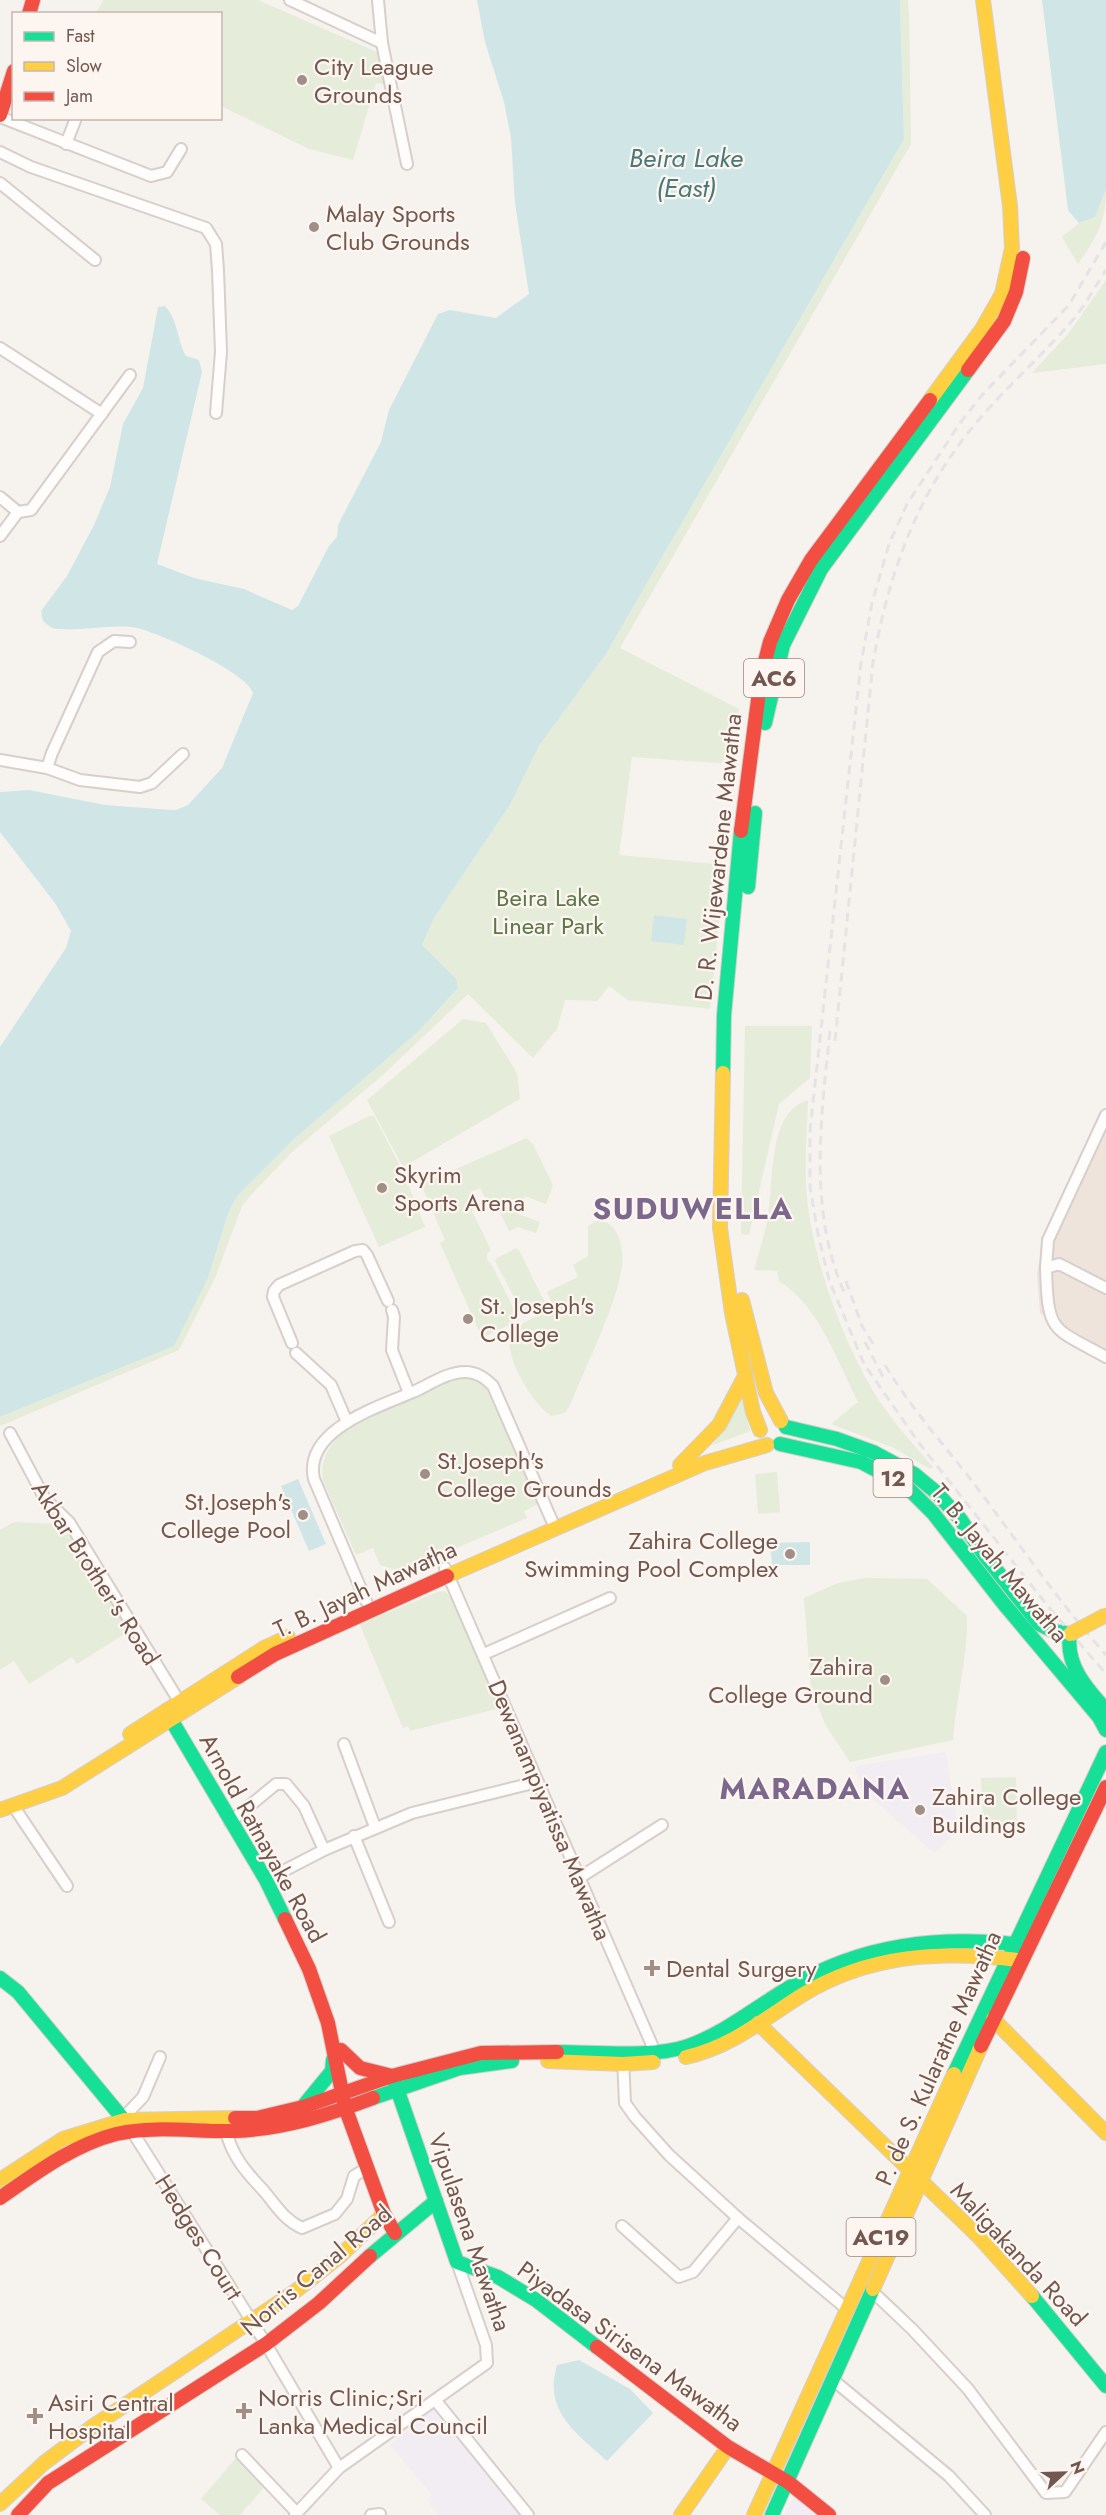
<svg xmlns="http://www.w3.org/2000/svg" width="1106" height="2515" font-family="Jost,sans-serif">
<rect width="100%" height="100%" fill="#f6f2ee"/>
<polygon fill="#eee4dc" points="1106,1108 1106,1356 1040,1313 1037,1273 1043,1243"/>
<g fill="#f2ecf3">
<polygon points="946,1752 958,1830 934,1853 862,1789 855,1766"/>
<polygon points="436,2406 527,2515 439,2515 427,2500 432,2495 390,2445"/>
<polygon points="795,2494 823,2515 785,2515"/>
</g>
<g fill="#e6ecda">
<polygon points="103,0 258,0 379,53 385,78 383,84 376,83 353,160 309,149 221,106 220,14 96,14"/>
<polygon points="900,0 908,0 909,13 911,144 620,648 739,709 732,764 632,757 619,855 725,865 710,1009 628,1000 609,986 597,1001 565,1000 557,1029 533,1058 468,994 384,1074 293,1151 251,1195 242,1206 215,1278 179,1350 0,1426 0,1417 174,1346 208,1278 229,1211 238,1195 292,1141 419,1031 454,993 422,945 434,918 510,805 539,746 606,654 904,139"/>
<path d="M1106 189C1106 222 1097 237 1078 264L1062 237 1079 223 1095 217Z"/>
<polygon points="1106,280 1106,364 1032,373 1069,333"/>
<polygon points="463,1019 486,1023 517,1073 520,1099 403,1167 367,1100"/>
<polygon points="745,1026 812,1026 810,1078 779,1104 749,1235 741,1234"/>
<path d="M808 1100C807 1127 805 1155 806 1182 808 1250 845 1351 883 1406 898 1428 916 1447 933 1467L930 1469 892 1447 831 1424 858 1402C836 1359 820 1307 779 1281L777 1271 754 1270C759 1252 765 1234 768 1216 774 1182 767 1112 808 1100Z"/>
<polygon points="369,1116 374,1116 404,1174 425,1227 379,1247 329,1136"/>
<polygon points="527,1138 534,1146 553,1185 546,1204 525,1196 518,1214 540,1222 536,1233 518,1227 509,1231 494,1200 485,1197 480,1188 470,1192 475,1202 472,1211 491,1250 487,1254 487,1259 493,1267 519,1320 482,1338 440,1243 445,1240 421,1184"/>
<path d="M598 1220C618 1222 624 1246 622 1264 619 1300 585 1368 570 1405L565 1413 552 1416C535 1408 498 1349 513 1332 521 1321 542 1315 554 1308L547 1292 578 1277 573 1265 588 1256V1226Z"/>
<polygon points="516,1248 520,1252 545,1303 524,1316 495,1261 497,1258"/>
<path d="M458 1377H468L485 1386 540 1503 524 1511 527 1518 400 1572 380 1565 373 1548 356 1555 323 1481C313 1422 414 1395 458 1377Z"/>
<polygon points="741,1395 750,1431 713,1445"/>
<polygon points="777,1472 780,1512 758,1514 755,1474"/>
<polygon points="14,1522 61,1524 129,1631 77,1664 72,1657 29,1684 14,1661 0,1670 0,1530"/>
<path d="M865 1578 927 1579 967 1616C968 1656 956 1699 953 1740L850 1762 825 1724 811 1690 804 1598 838 1583Z"/>
<polygon points="445,1591 451,1598 500,1708 410,1731 408,1726 403,1728 358,1620 383,1609 385,1614 437,1592"/>
<polygon points="1016,1777 1017,1824 983,1825 981,1778"/>
<polygon points="236,2458 266,2485 240,2515 220,2515 201,2499"/>
</g>
<g fill="#d0e6e6">
<path d="M477 0H900L904 139 606 654 539 746 510 805 434 918 422 945 456 979 458 988 419 1031 292 1141 238 1195 229 1211 208 1278 174 1346 0 1417V1047L66 948 71 931 55 903 0 832V792L29 790 105 805 158 809 176 810 188 805 222 768 253 693C247 672 159 633 137 628 109 623 80 633 52 628L43 621 41 611 67 576 94 525 110 487 123 424 143 388 158 307 165 306C178 320 177 340 186 356L199 360 202 372 157 564 194 578 244 589 292 610 298 606 329 546 337 537 338 525 381 442 389 410 438 314 450 310 496 318 529 294 515 203 511 138 504 102 485 42Z"/>
<polygon points="1042,0 1106,0 1106,189 1095,217 1079,223 1068,210"/>
<polygon points="654,915 687,919 684,945 651,941"/>
<polygon points="298,1479 326,1544 309,1551 281,1486"/>
<polygon points="810,1542 810,1565 772,1565 770,1543"/>
<path d="M579 2360 630 2389 653 2413 607 2461C577 2433 543 2412 557 2365Z"/>
</g>
<g fill="none" stroke-linecap="round" stroke-linejoin="round">
<g stroke="#d6cfcc" stroke-width="14">
<g id="street">
<polyline points="290,0 382,43"/>
<polyline points="378,0 382,43 407,164"/>
<polyline points="0,117 151,176 167,172 181,149"/>
<polyline points="66,144 76,118"/>
<polyline points="0,152 31,167 206,228 216,244 218,270 221,352 216,413"/>
<polyline points="0,183 95,260"/>
<polyline points="0,348 102,414"/>
<polyline points="0,497 18,512 0,536"/>
<polyline points="18,512 31,510 130,375"/>
<polyline points="0,760 47,768 80,780 140,787 152,783 183,754"/>
<polyline points="47,768 52,753 98,652 114,641 130,642"/>
<polyline points="1046,1268 1048,1240 1106,1115"/>
<path d="M1106 1288 1059 1264 1046 1268C1048 1333 1051 1327 1106 1357"/>
<polyline points="392,1310 394,1317 392,1350 409,1393"/>
<polyline points="292,1343 273,1297 274,1291 279,1285 355,1251 363,1250 367,1255 388,1301"/>
<polyline points="296,1353 331,1385 347,1422"/>
<polyline points="10,1433 45,1499 69,1522 182,1706"/>
<polyline points="445,1568 655,2052"/>
<path d="M366 1601 314 1479C303 1430 378 1407 413 1392 429 1385 447 1372 465 1372 477 1372 485 1378 493 1386L552 1521"/>
<polyline points="484,1654 610,1598"/>
<polyline points="344,1744 375,1827"/>
<polyline points="14,1807 67,1886"/>
<polyline points="230,1822 276,1784 286,1784 304,1806 324,1850"/>
<polyline points="354,1836 389,1922"/>
<polyline points="579,1878 662,1825"/>
<polyline points="266,1880 324,1850 412,1813 537,1782"/>
<polyline points="623,2058 625,2103 635,2117 669,2155 738,2218 848,2310"/>
<polyline points="123,2118 143,2097 160,2057"/>
<polyline points="132,2131 266,2344 339,2468"/>
<path d="M226 2131C232 2156 246 2172 263 2190 276 2205 283 2219 302 2228L335 2214 347 2199 354 2176 367 2168"/>
<polyline points="622,2226 679,2277 693,2272 738,2218"/>
<polyline points="872,2291 912,2329 968,2389 1046,2493 1065,2492 1106,2432"/>
<polyline points="832,2379 949,2476 985,2515"/>
<polyline points="436,2401 528,2515"/>
<polyline points="242,2455 297,2513"/>
<polyline points="295,2515 339,2468 487,2363 486,2345 457,2262"/>
<polyline points="371,2515 380,2514"/>
</g>
</g>
<g stroke="#d6ceca" stroke-width="16">
<g id="fast">
<polyline points="765,723 783,645 821,569 968,370"/>
<polyline points="748,887 755,813"/>
<polyline points="723,1073 724,1015 741,831"/>
<path d="M786 1427 837 1439 873 1452 914 1474 937 1493 961 1520 982 1552 1039 1624 1053 1631 1070 1634C1065 1665 1087 1689 1106 1710"/>
<polyline points="780,1444 861,1462 905,1485 933,1513 1004,1604 1099,1717 1106,1730"/>
<polyline points="166,1711 266,1880 285,1919"/>
<polyline points="0,1978 18,1992 129,2126"/>
<path d="M557 2052C595 2052 654 2058 688 2046 725 2033 756 2007 790 1987 862 1944 940 1935 1022 1945"/>
<polyline points="954,2074 1106,1752"/>
<polyline points="394,2080 457,2262 498,2277 536,2300 597,2347"/>
<polyline points="373,2098 460,2068 512,2061"/>
<polyline points="305,2104 332,2071 333,2060"/>
<polyline points="370,2256 436,2201"/>
<polyline points="1032,2296 1106,2386"/>
<polyline points="772,2515 873,2289"/>
</g>
</g>
<g stroke="#d6ceca" stroke-width="16">
<g id="slow">
<polyline points="930,400 982,329 1002,294 1012,248 1010,206 983,0"/>
<polyline points="723,1073 720,1228 732,1313 753,1412 760,1430"/>
<polyline points="742,1300 766,1393 781,1421"/>
<polyline points="680,1465 719,1425 745,1376"/>
<polyline points="447,1576 705,1463 767,1445"/>
<polyline points="130,1734 264,1648 288,1637"/>
<polyline points="0,1810 62,1788 238,1677"/>
<polyline points="993,2019 1106,2133"/>
<polyline points="758,2023 978,2236 1032,2296"/>
<path d="M686 2057C731 2047 764 2019 802 1995 869 1954 942 1950 1018 1960"/>
<polyline points="548,2061 623,2064 653,2062"/>
<polyline points="0,2180 63,2139 125,2120 235,2118"/>
<polyline points="873,2289 981,2046"/>
<polyline points="0,2504 44,2463 92,2427 293,2293 340,2256 384,2214"/>
<polyline points="681,2515 728,2447"/>
<polyline points="754,2515 954,2074"/>
</g>
</g>
<g stroke="#d6ceca" stroke-width="16">
<g id="jam">
<polyline points="29,14 33,0"/>
<polyline points="0,115 14,71"/>
<polyline points="968,370 1004,321 1016,292 1023,258"/>
<polyline points="741,831 761,677 770,642 788,600 811,560 930,400"/>
<polyline points="238,1677 275,1654 447,1576"/>
<polyline points="285,1919 309,1969 328,2023 345,2107 384,2214 395,2233"/>
<polyline points="981,2046 1106,1787"/>
<polyline points="341,2050 360,2068 392,2076"/>
<polyline points="235,2118 257,2118 303,2107 392,2076 481,2053 557,2052"/>
<path d="M0 2198C36 2173 73 2145 116 2134 156 2125 195 2132 235 2131 283 2129 328 2115 373 2098"/>
<polyline points="597,2347 728,2447 788,2482 829,2515"/>
<polyline points="18,2515 48,2483 266,2344 319,2303 370,2256"/>
</g>
</g>
<use href="#street" stroke="#fefdfc" stroke-width="10"/>
<use href="#fast" stroke="#16e098" stroke-width="14"/>
<use href="#slow" stroke="#ffcf43" stroke-width="14"/>
<use href="#jam" stroke="#f24e42" stroke-width="14"/>
<g stroke="#e5e3e6" stroke-width="3" stroke-dasharray="9 6" stroke-linecap="butt">
<polyline points="1106,242 1069,305 983,394 960,423 907,504 889,544 872,603 861,663 810,1130 810,1187 818,1234 829,1280 864,1364 919,1443 1051,1610 1106,1674"/>
<path d="M830 1031C821 1118 808 1209 844 1292"/>
<path d="M835 1041 873 662C888 578 914 501 968 433 1000 392 1042 357 1076 316 1087 302 1096 285 1106 270"/>
<polyline points="846,1281 862,1326 875,1347"/>
<polyline points="865,1342 884,1379"/>
<path d="M885 1365C912 1410 947 1448 978 1489 1020 1545 1059 1602 1106 1655"/>
</g>
<g stroke="#d7cfcc" stroke-width="16" stroke-linecap="butt">
<polyline id="slow-bridge" points="1070,1634 1106,1615"/>
</g>
<use href="#slow-bridge" stroke="#ffcf43" stroke-width="14"/>
</g>
<g fill="#a08e87" stroke="#fdf6f0" stroke-width="2">
<circle cx="302" cy="80" r="6"/>
<circle cx="314" cy="227" r="6"/>
<circle cx="382" cy="1188" r="6"/>
<circle cx="468" cy="1319" r="6"/>
<circle cx="425" cy="1474" r="6"/>
<circle cx="303" cy="1515" r="6"/>
<circle cx="790" cy="1554" r="6"/>
<circle cx="885" cy="1680" r="6"/>
<circle cx="920" cy="1810" r="6"/>
<path d="M649 1959h6v6h6v6h-6v6h-6v-6h-6v-6h6z"/>
<path d="M241 2402h6v6h6v6h-6v6h-6v-6h-6v-6h6z"/>
<path d="M32 2407h6v6h6v6h-6v6h-6v-6h-6v-6h6z"/>
</g>
<g text-anchor="middle" dominant-baseline="central" stroke-width="4.5" stroke-linejoin="round" paint-order="stroke">
<g fill="#fdf6f0" stroke="#9c8780" stroke-width="1.5">
<rect x="744" y="659" width="60" height="38" rx="4.5"/>
<rect x="873.5" y="1459" width="39" height="38" rx="4.5"/>
<rect x="846.5" y="2218" width="69" height="38" rx="4.5"/>
</g>
<g font-size="22" font-weight="bold" fill="#725850">
<text x="774" y="678">AC6</text>
<text x="893" y="1478">12</text>
<text x="881" y="2237">AC19</text>
</g>
<g font-size="24" fill="#725850" stroke="#fdf6f0" text-anchor="start">
<text x="314" y="66">City League<tspan x="314" dy="28">Grounds</tspan></text>
<text x="326" y="213">Malay Sports<tspan x="326" dy="28">Club Grounds</tspan></text>
<text x="394" y="1174">Skyrim<tspan x="394" dy="28">Sports Arena</tspan></text>
<text x="480" y="1305">St. Joseph's<tspan x="480" dy="28">College</tspan></text>
<text x="437" y="1460">St.Joseph's<tspan x="437" dy="28">College Grounds</tspan></text>
<text x="291" y="1501" text-anchor="end">St.Joseph's<tspan x="291" dy="28">College Pool</tspan></text>
<text x="778" y="1540" text-anchor="end">Zahira College<tspan x="778" dy="28">Swimming Pool Complex</tspan></text>
<text x="873" y="1666" text-anchor="end">Zahira<tspan x="873" dy="28">College Ground</tspan></text>
<text x="932" y="1796">Zahira College<tspan x="932" dy="28">Buildings</tspan></text>
<text x="666" y="1968">Dental Surgery</text>
<text x="258" y="2397">Norris Clinic;Sri<tspan x="258" dy="28">Lanka Medical Council</tspan></text>
<text x="48" y="2402">Asiri Central<tspan x="48" dy="28">Hospital</tspan></text>
</g>
<g font-size="24" fill="#725850" stroke="#fdf6f0">
<text transform="translate(718 857) rotate(-84)">D. R. Wijewardene Mawatha</text>
<text transform="translate(1000 1563) rotate(50)">T. B. Jayah Mawatha</text>
<text transform="translate(96 1573) rotate(57)">Akbar Brother's Road</text>
<text transform="translate(365 1589) rotate(-25)">T. B. Jayah Mawatha</text>
<text transform="translate(550 1810) rotate(67)">Dewanampiyatissa Mawatha</text>
<text transform="translate(263 1838) rotate(61)">Arnold Ratnayake Road</text>
<text transform="translate(938 2058) rotate(-66)">P. de S. Kularatne Mawatha</text>
<text transform="translate(470 2232) rotate(71)">Vipulasena Mawatha</text>
<text transform="translate(199 2237) rotate(58)">Hedges Court</text>
<text transform="translate(1019 2254) rotate(47)">Maligakanda Road</text>
<text transform="translate(316 2270) rotate(-40)">Norris Canal Road</text>
<text transform="translate(630 2346) rotate(36)">Piyadasa Sirisena Mawatha</text>
</g>
<g font-size="24" fill="#5d774a" stroke="#fdf6f0">
<text x="548" y="897">Beira Lake<tspan x="548" dy="28">Linear Park</tspan></text>
</g>
<g font-size="26" font-style="italic" fill="#497a7b" stroke="#fdf6f0">
<text x="686" y="158">Beira Lake<tspan x="686" dy="30">(East)</tspan></text>
</g>
<g font-size="30" font-weight="bold" letter-spacing="1.5" fill="#7c688d" stroke="#fdf6f0">
<text x="693" y="1208">SUDUWELLA</text>
<text x="815" y="1788">MARADANA</text>
</g>
</g>
<rect x="12" y="12" width="210" height="108" fill="#fdf6f0" stroke="#c5b7b0" stroke-width="1.5"/>
<rect x="24" y="32" width="30" height="9" fill="#16e098" stroke="#c5b7b0" stroke-width="1.5"/>
<text x="66" y="42" font-size="18" fill="#725850">Fast</text>
<rect x="24" y="62" width="30" height="9" fill="#ffcf43" stroke="#c5b7b0" stroke-width="1.5"/>
<text x="66" y="72" font-size="18" fill="#725850">Slow</text>
<rect x="24" y="92" width="30" height="9" fill="#f24e42" stroke="#c5b7b0" stroke-width="1.5"/>
<text x="66" y="102" font-size="18" fill="#725850">Jam</text>
<g transform="translate(1064 2473) rotate(68)" stroke="#fdf6f0" stroke-width="4.5" paint-order="stroke">
<path d="M0-4.5L10 22L0 15L-10 22Z" fill="#725850"/>
<text y="-9" font-size="16" font-weight="bold" text-anchor="middle" fill="#725850">N</text>
</g>
</svg>
